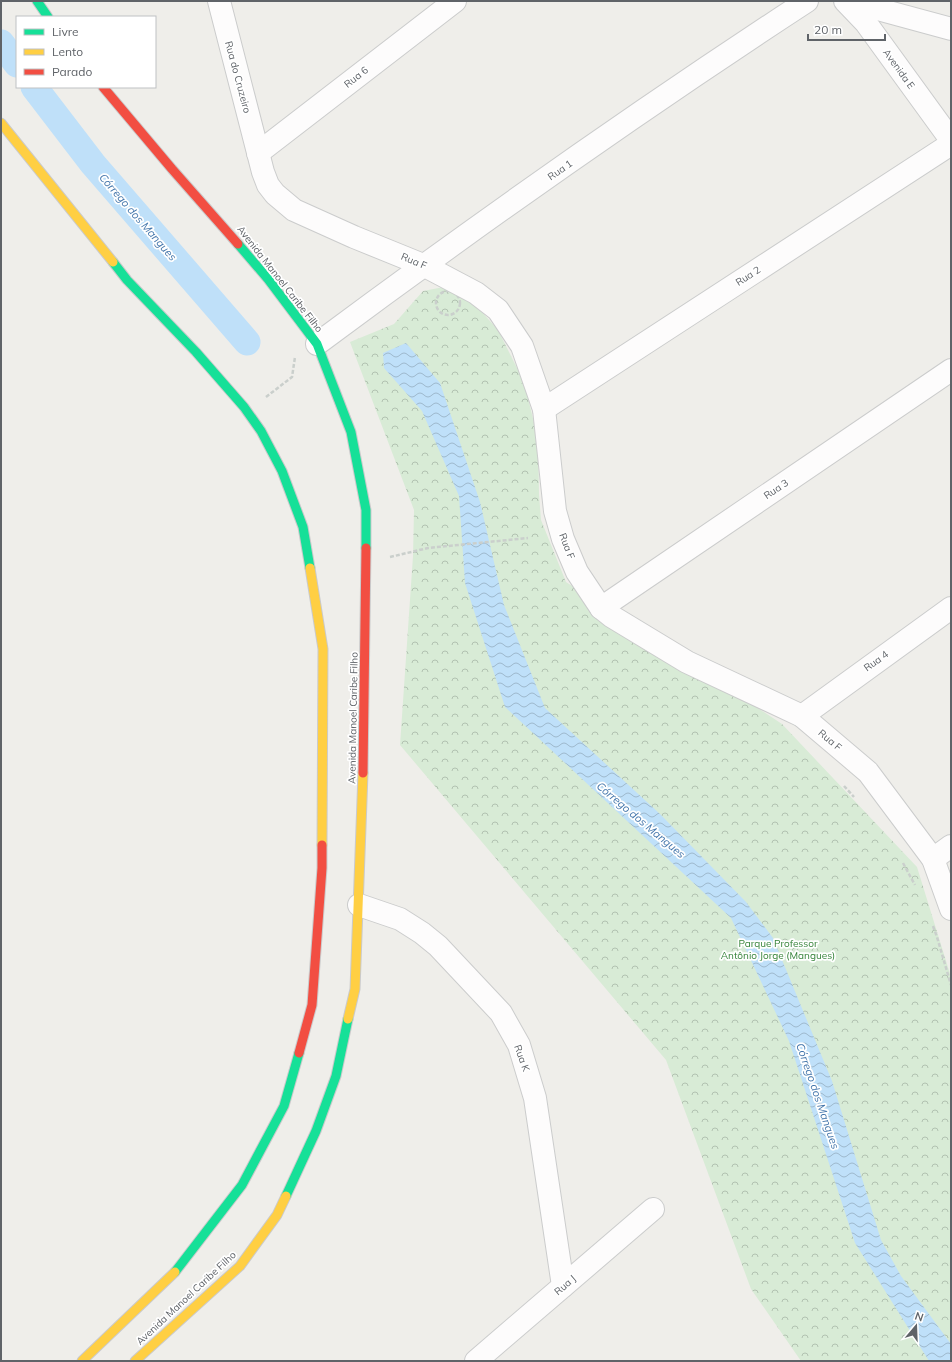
<svg xmlns="http://www.w3.org/2000/svg" width="952" height="1362" font-family="Mulish,sans-serif">
<defs>
<pattern id="forest-crowns" width="20" height="18" patternUnits="userSpaceOnUse"><rect width="20" height="18" fill="#d8ebd6"/><path d="M2 6a3 3 0 1 1 6 0M12 15a3 3 0 1 1 6 0" fill="none" stroke="#b2c2b1"/></pattern>
<pattern id="water-waves" width="16" height="10" patternUnits="userSpaceOnUse"><rect width="16" height="10" fill="#bfe0f9"/><path d="M0 5q4-4 8 0t8 0" fill="none" stroke="#9eb9cd"/></pattern>
</defs>
<rect width="100%" height="100%" fill="#efeeea"/>
<polygon fill="url(#forest-crowns)" points="449,286 472,301 498,330 524,382 538,439 539,494 541,520 566,582 782,724 917,867 951,977 951,1361 801,1361 751,1289 666,1060 400,745 413,556 414,510 350,342 394,324 423,291"/>
<polygon fill="url(#water-waves)" points="406,343 440,383 480,502 504,605 545,708 660,814 746,902 773,938 832,1081 881,1240 901,1276 951,1344 951,1361 929,1361 855,1243 789,1041 731,918 505,707 465,583 459,496 422,411 384,368 383,353"/>
<g fill="none" stroke-linecap="round" stroke-linejoin="round">
<g stroke="#bfe0f9" stroke-width="27">
<polyline points="1,43 17,64"/>
<polyline points="34,87 93,164 247,342"/>
</g>
<g stroke="#cbcccc" stroke-width="24">
<g id="street">
<polyline points="219,1 263,172 268,185 275,194 294,210 354,237 423,265 476,293 498,310 522,346 544,409 555,511 563,539 577,572 601,608 611,616 687,662 802,716 868,772 933,859 951,909"/>
<polyline points="845,1 866,23 951,140"/>
<polyline points="848,1 951,29"/>
<polyline points="258,153 455,1"/>
<path d="M317 344C477 225 640 110 807 1"/>
<polyline points="544,409 951,144"/>
<polyline points="601,608 951,370"/>
<polyline points="802,716 951,608"/>
<polyline points="933,859 951,846"/>
<polyline points="359,905 400,919 422,933 438,946 501,1013 519,1045 535,1098 563,1286"/>
<polyline points="476,1361 653,1209"/>
</g>
</g>
<g stroke="#cacacb" stroke-width="11">
<g id="fast">
<polyline points="37,1 48,17"/>
<polyline points="238,244 268,279 317,344 351,432 366,510 366,548"/>
<polyline points="113,262 127,280 196,352 244,407 261,431 282,471 303,527 310,568"/>
<polyline points="286,1196 316,1131 336,1076 348,1019"/>
<polyline points="175,1272 242,1185 284,1106 299,1053"/>
</g>
</g>
<g stroke="#cacacb" stroke-width="11">
<g id="slow">
<polyline points="1,123 113,262"/>
<polyline points="310,568 323,649 322,845"/>
<polyline points="348,1019 355,989 363,773"/>
<polyline points="82,1361 175,1272"/>
<polyline points="135,1361 240,1266 277,1215 286,1196"/>
</g>
</g>
<g stroke="#cacacb" stroke-width="11">
<g id="jam">
<polyline points="103,87 172,169 238,244"/>
<polyline points="363,773 366,548"/>
<polyline points="299,1053 312,1005 322,868 322,845"/>
</g>
</g>
<g stroke="#cacfcc" stroke-width="2.5" stroke-dasharray="4 2" stroke-linecap="butt">
<circle cx="448" cy="303" r="12"/>
<polyline points="266,397 292,377 295,357"/>
<polyline points="390,557 428,548 528,538"/>
<polyline points="844,786 854,797"/>
<polyline points="903,863 915,885"/>
<polyline points="933,926 937,937 951,985"/>
</g>
<use href="#street" stroke="#fdfcfc" stroke-width="22"/>
<use href="#fast" stroke="#16e098" stroke-width="9"/>
<use href="#slow" stroke="#ffcf43" stroke-width="9"/>
<use href="#jam" stroke="#f24e42" stroke-width="9"/>
</g>
<g text-anchor="middle" dominant-baseline="central" stroke-width="3.5" stroke-linejoin="round" paint-order="stroke">
<g font-size="10" fill="#5f6368" stroke="#fff">
<text transform="translate(899 69) rotate(54)">Avenida E</text>
<text transform="translate(238 77) rotate(75)">Rua do Cruzeiro</text>
<text transform="translate(356 77) rotate(-38)">Rua 6</text>
<text transform="translate(560 170) rotate(-35)">Rua 1</text>
<text transform="translate(414 261) rotate(23)">Rua F</text>
<text transform="translate(748 276) rotate(-33)">Rua 2</text>
<text transform="translate(280 279) rotate(52)">Avenida Manoel Caribe Filho</text>
<text transform="translate(776 489) rotate(-34)">Rua 3</text>
<text transform="translate(567 546) rotate(69)">Rua F</text>
<text transform="translate(876 661) rotate(-36)">Rua 4</text>
<text transform="translate(353 718) rotate(-89)">Avenida Manoel Caribe Filho</text>
<text transform="translate(830 740) rotate(40)">Rua F</text>
<text transform="translate(522 1058) rotate(70)">Rua K</text>
<text transform="translate(565 1285) rotate(-41)">Rua J</text>
<text transform="translate(186 1298) rotate(-43)">Avenida Manoel Caribe Filho</text>
</g>
<g font-size="10" fill="#348238" stroke="#fff">
<text x="778" y="943">Parque Professor<tspan x="778" dy="12">Antônio Jorge (Mangues)</tspan></text>
</g>
<g font-size="11" font-style="italic" fill="#4174aa" stroke="#fff">
<text transform="translate(138 217) rotate(49)">Córrego dos Mangues</text>
<text transform="translate(641 820) rotate(40)">Córrego dos Mangues</text>
<text transform="translate(818 1096) rotate(71)">Córrego dos Mangues</text>
</g>
</g>
<rect width="952" height="1362" fill="none" stroke="#5f6368" stroke-width="4"/>
<rect x="16" y="16" width="140" height="72" fill="#ffffff" stroke="#bfc1c3"/>
<rect x="24" y="29" width="20" height="6" fill="#16e098" stroke="#bfc1c3"/>
<text x="52" y="36" font-size="12" fill="#5f6368">Livre</text>
<rect x="24" y="49" width="20" height="6" fill="#ffcf43" stroke="#bfc1c3"/>
<text x="52" y="56" font-size="12" fill="#5f6368">Lento</text>
<rect x="24" y="69" width="20" height="6" fill="#f24e42" stroke="#bfc1c3"/>
<text x="52" y="76" font-size="12" fill="#5f6368">Parado</text>
<g transform="translate(916 1326) rotate(19)" stroke="#ffffff" stroke-width="3" paint-order="stroke">
<path d="M0-3L7 15L0 10L-7 15Z" fill="#5f6368"/>
<text y="-6" font-size="11" font-weight="bold" text-anchor="middle" fill="#5f6368">N</text>
</g>
<path d="M808 34v6h77v-6" fill="none" stroke="#5f6368" stroke-width="2"/>
<text x="814" y="34" font-size="12" fill="#5f6368" stroke="#ffffff" stroke-width="3" paint-order="stroke">20 m</text>
</svg>
